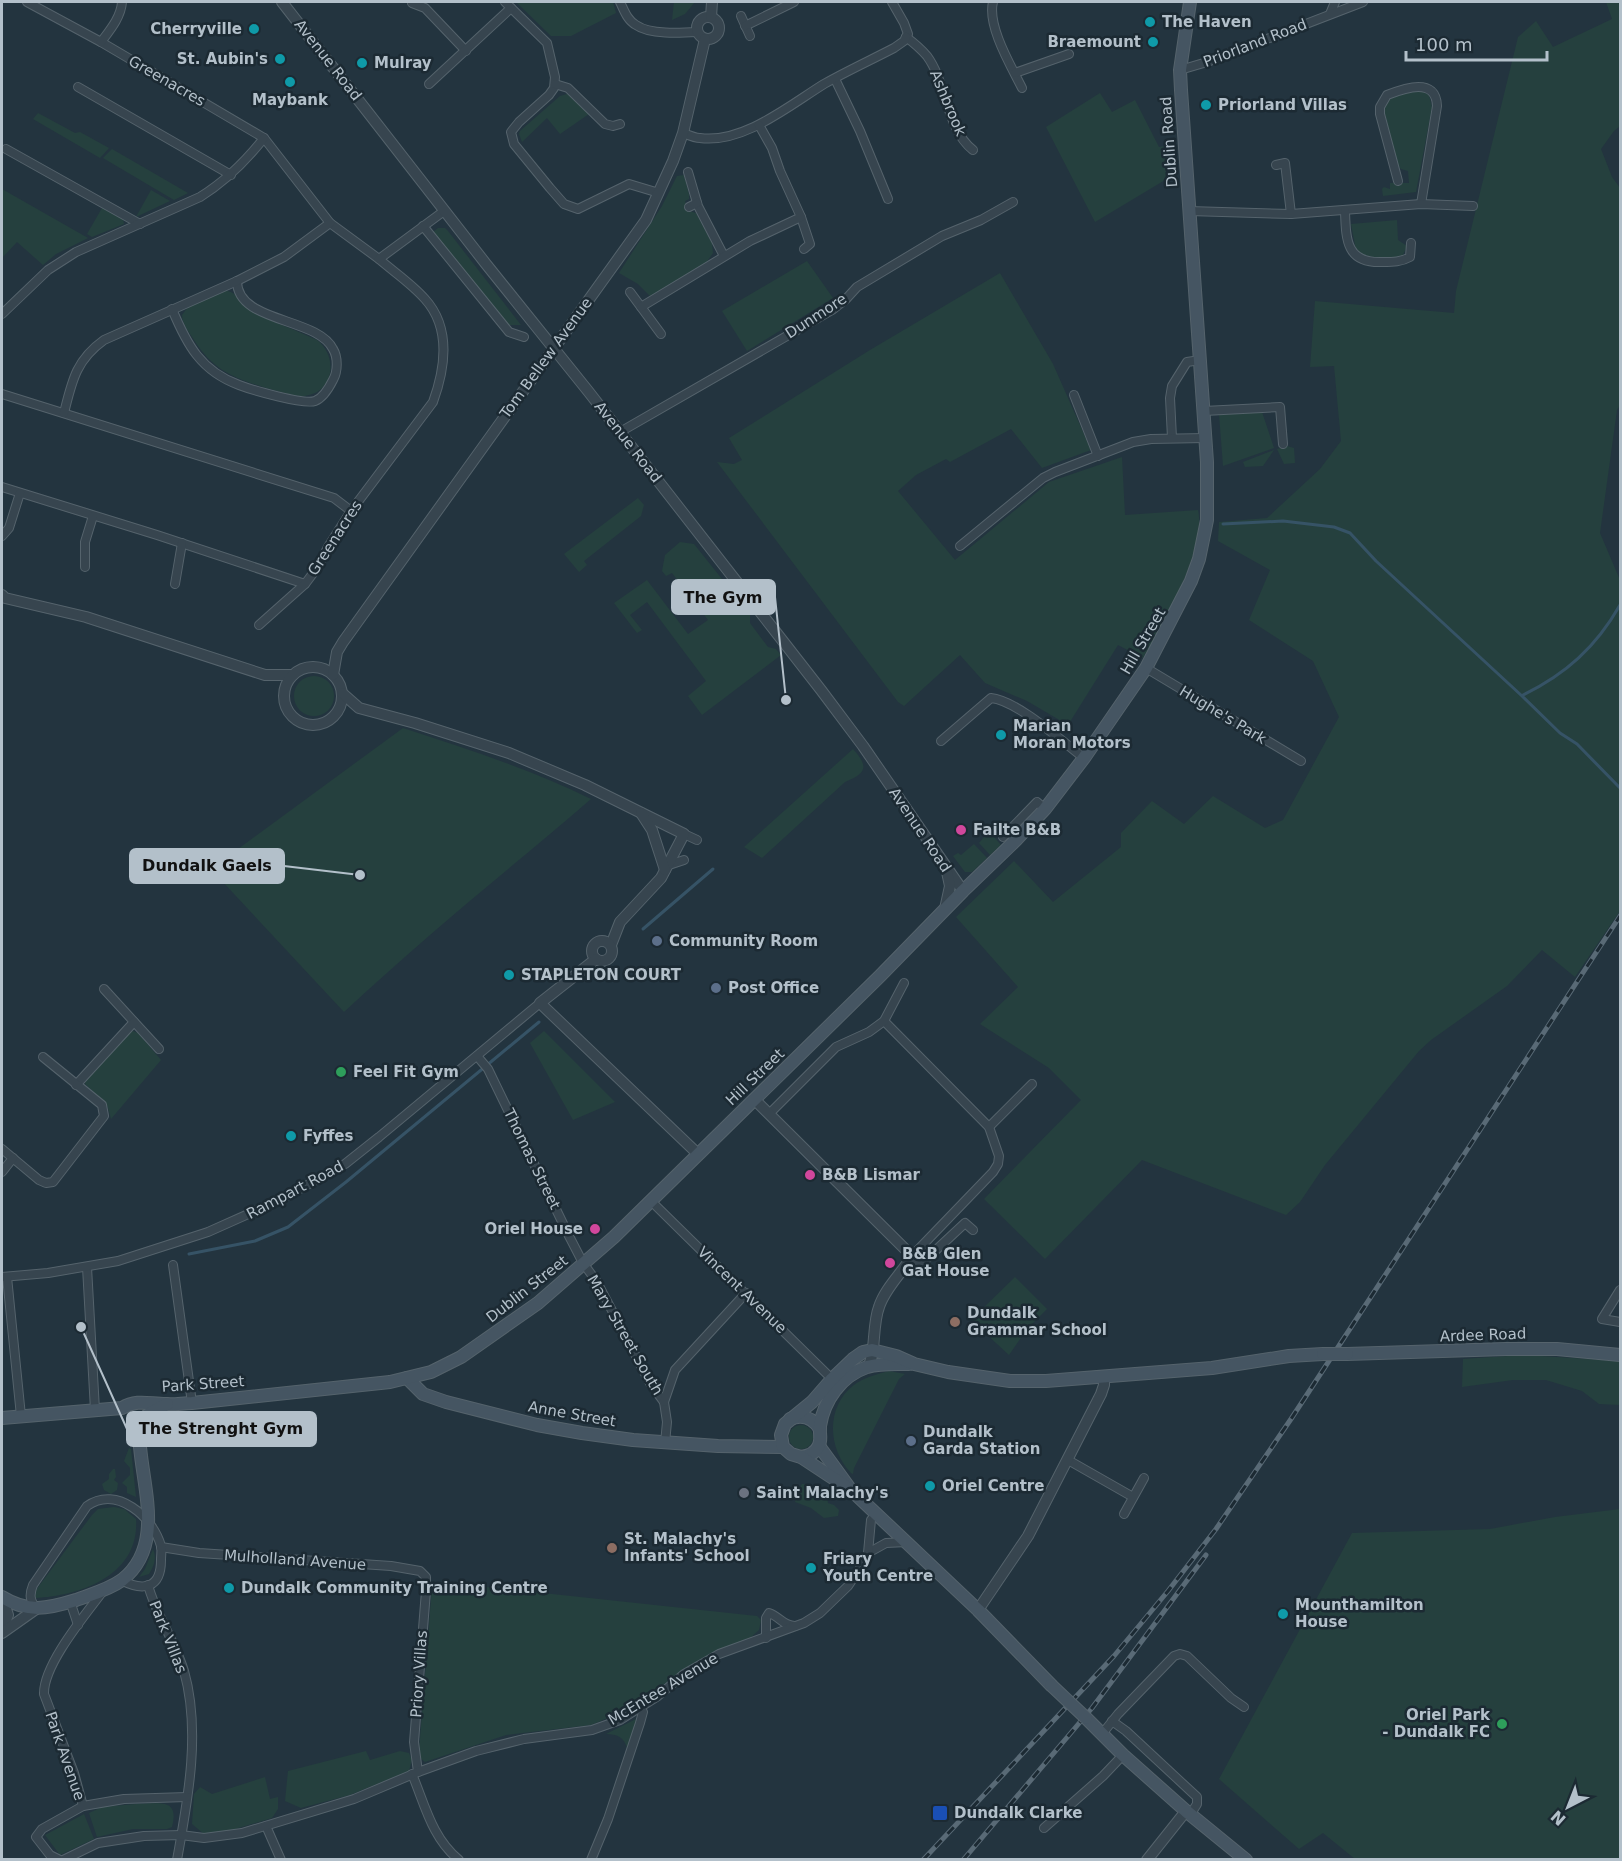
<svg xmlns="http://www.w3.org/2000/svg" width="1622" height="1861" font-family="'DejaVu Sans',sans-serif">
<rect width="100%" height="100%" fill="#23343f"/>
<g fill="#25403e">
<polygon points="516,2 613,2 616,13 571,36 551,36"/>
<polygon points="674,2 695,2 685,14 672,20"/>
<polygon points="1606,2 1620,2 1620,126 1614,131 1601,149 1612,177 1620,188 1620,405 1617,410 1600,533 1620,580 1620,911 1575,977 1542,950 1507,986 1431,1040 1419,1051 1325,1165 1300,1202 1286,1215 1142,1160 1045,1259 984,1199 1081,1100 1049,1068 980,1024 1018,987 956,917 1014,861 1053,902 1121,847 1121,833 1152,801 1184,824 1213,796 1265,828 1283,820 1339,717 1313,661 1249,620 1270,570 1218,541 1219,522 1267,518 1320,469 1341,441 1334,366 1310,367 1315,301 1454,313 1456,291 1518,37 1536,21 1553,47 1612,19"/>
<path d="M1419 89 1429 95 1432 107 1416 192 1383 196 1382 189 1384 187 1390 189V183H1409L1408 171 1401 169 1398 165 1384 111C1386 94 1405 93 1419 89Z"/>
<polygon points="1100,93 1112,112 1135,100 1159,147 1170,145 1175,174 1095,222 1046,127"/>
<polygon points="567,94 572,96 589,114 560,134 547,118 522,142 519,134 520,131 560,96"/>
<polygon points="38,113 75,133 80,132 109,148 100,158 33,119"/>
<polygon points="112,149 188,193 174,200 103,158"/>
<polygon points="684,175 689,194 689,199 685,201 689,211 696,213 712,243 713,253 706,263 650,296 638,284 619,273 662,206 677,176"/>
<polygon points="2,189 88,238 56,254 43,265 17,242 2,258"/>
<polygon points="151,190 170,201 136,217"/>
<polygon points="102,208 123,219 124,224 92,237 87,234"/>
<path d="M1397 220 1398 240 1407 246 1403 255C1392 261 1366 259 1356 250L1351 224Z"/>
<polygon points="438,228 445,228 448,231 521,325 508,325 433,232"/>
<polygon points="807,261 833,298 747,351 722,311"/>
<path d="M1000 273 1053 364 1091 450 1042 468 1011 429 950 462 946 459 916 475 898 491 955 560 1049 482 1122 457 1125 515 1198 510C1207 549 1163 624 1143 658L1118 645 1068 725 1027 701 985 683 960 655 904 706 898 702 717 462 734 464 742 460 729 438 870 350Z"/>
<path d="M224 291C236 290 238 301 247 306 267 321 294 329 317 340 338 356 335 392 305 396 295 397 283 392 273 390 237 379 215 373 194 340 189 332 182 324 182 315L188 307Z"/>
<polygon points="1262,412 1274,448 1223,466 1219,414"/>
<polygon points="1287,446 1294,448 1295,463 1284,464 1277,449"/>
<polygon points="1274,450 1263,466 1245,467 1243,462"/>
<polygon points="638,498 644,505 641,516 584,561 587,565 579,572 564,554"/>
<polygon points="680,542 694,544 750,614 750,623 768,647 776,649 781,655 702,715 688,696 706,681 647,602 630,615 642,630 637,633 614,603 647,580 688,634 708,620 672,573 666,576 662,571 665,555"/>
<circle cx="314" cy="696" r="20"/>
<path d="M403 728C467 749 530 769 591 799 538 845 483 889 430 935 401 960 372 986 344 1012L221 880 216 865Z"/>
<path d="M853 749C868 766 868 773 845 782L762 858 744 847Z"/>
<polygon points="989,831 1001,845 990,855 979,843"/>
<polygon points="974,844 987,858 972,872 965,872 953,856 958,853 961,855"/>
<polygon points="133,1031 138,1033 161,1060 111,1119 108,1108 105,1103 85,1084 86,1079 127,1035"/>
<polygon points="544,1031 615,1102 573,1120 530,1043"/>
<polygon points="1015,1277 1047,1309 1027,1329 1009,1355 971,1320"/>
<polygon points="1522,1355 1620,1361 1620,1405 1599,1404 1582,1391 1546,1380 1513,1380 1462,1387 1463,1359"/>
<path d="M889 1371 905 1374 899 1379 854 1468 853 1474 851 1473C828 1449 825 1407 854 1385 863 1378 877 1374 889 1371Z"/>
<circle cx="801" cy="1437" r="12"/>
<polygon points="129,1448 131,1449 136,1497 127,1493 127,1487 122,1483 130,1475 130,1468 124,1461"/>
<polygon points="113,1469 115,1469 116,1477 114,1480 118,1483 117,1490 111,1494 104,1490 102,1484 109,1479 109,1474"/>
<polygon points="802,1484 809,1484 813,1491 817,1489 821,1496 827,1497 828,1503 834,1505 839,1510 838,1516 824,1518 811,1508 795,1502 797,1491"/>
<path d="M114 1507 124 1509 136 1519C140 1575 81 1596 35 1598L33 1594 36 1590 92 1515 98 1509Z"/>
<polygon points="1620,1509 1620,1859 1355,1859 1323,1833 1299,1849 1219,1779 1352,1533 1490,1529 1555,1517"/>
<path d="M153 1549C157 1558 154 1566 149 1574L139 1577 145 1569Z"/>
<polygon points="449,1583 757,1616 761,1620 759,1630 749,1639 711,1654 617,1714 591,1725 506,1735 425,1762 420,1758 419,1751 432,1587"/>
<path d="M636 1719 638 1721 627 1748C624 1737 617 1734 606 1734Z"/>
<polygon points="366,1751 370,1760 400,1751 409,1753 412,1760 409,1771 350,1795 301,1808 285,1801 288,1771"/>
<polygon points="265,1777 270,1799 278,1797 278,1809 272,1818 222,1833 204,1834 192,1824 194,1794 200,1787 212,1794"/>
<path d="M136 1804C158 1804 180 1797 172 1827L167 1829H133L97 1837 89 1813 102 1807Z"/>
<polygon points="84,1814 94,1839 60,1855 45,1835"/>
</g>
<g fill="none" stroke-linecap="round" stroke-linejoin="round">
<g stroke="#365366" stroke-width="3">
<polyline points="1223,524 1283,521 1334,527 1350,533 1376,561 1522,696 1560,733 1577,744 1620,788"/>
<path d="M1523 695C1566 674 1596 647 1620 605"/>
<polyline points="643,929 713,869"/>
<polyline points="189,1254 255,1241 288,1227 346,1182 539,1022"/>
</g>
<g stroke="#55636c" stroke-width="10">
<g id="minor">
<polyline points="27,2 101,42 264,138 330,223 379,259"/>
<polyline points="505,2 547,43 555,77 554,88 549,95 519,122 511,132 514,144 550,188 564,204 578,209 629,184 659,193"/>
<path d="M620 2C624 10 627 20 636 25 650 35 681 33 698 32"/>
<polyline points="892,2 904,23 908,34 906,37"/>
<path d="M993 2C987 26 1011 66 1022 88"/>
<polyline points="412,3 425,8 466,51"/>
<polyline points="1330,14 1335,2"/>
<polyline points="741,16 750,36"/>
<polyline points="745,26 794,2"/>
<path d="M906 37C914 43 921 49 927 56 947 83 946 129 973 150"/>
<path d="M101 42C110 30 121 17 122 2"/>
<polyline points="1180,70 1207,62 1363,2"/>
<polyline points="1015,73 1069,54"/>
<polyline points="835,79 860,131 888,199"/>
<polyline points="429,84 511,8"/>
<polyline points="555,84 568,88 605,124 613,126 620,124"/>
<polyline points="78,87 231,175"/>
<path d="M683 133C688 135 695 138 700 138 743 144 790 105 824 84 847 71 871 60 894 48L904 41 906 37"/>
<polyline points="6,149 140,224"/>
<polyline points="1276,165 1285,163 1291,214"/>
<polyline points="688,172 698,206 724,256"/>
<path d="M1398 181 1380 114V107L1387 95C1405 88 1436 77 1437 106L1421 204"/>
<polyline points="689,207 697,203"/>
<polyline points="1189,211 1291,214 1421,204 1473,206"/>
<path d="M1345 211C1346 240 1346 264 1383 262 1393 262 1401 262 1410 257L1411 243"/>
<polyline points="801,217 810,244 804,249"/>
<polyline points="423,226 509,332 524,337"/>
<polyline points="630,292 661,334"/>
<polyline points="641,307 750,241 801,217 780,171 772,148 759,125"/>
<path d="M172 309C187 345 201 371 239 385 252 390 304 405 315 401 323 398 330 386 333 380 338 371 338 357 333 349 317 317 237 323 237 281"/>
<path d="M2 314 48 270 76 252 200 197C226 181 245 162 264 138"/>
<polyline points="2,394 334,498 351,511"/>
<polyline points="1074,395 1098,456"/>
<polyline points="1204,411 1280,407 1283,444"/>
<path d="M64 413C72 381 76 360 104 340L237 281 284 257 330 223"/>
<polyline points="620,432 832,310 846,299 857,287 942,236 981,220 1013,202"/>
<polyline points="1172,438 1170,398 1172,386 1187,362 1200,360"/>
<polyline points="2,487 157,535 305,584"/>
<polyline points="2,536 9,528 20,493"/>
<polyline points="960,546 1043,478 1055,472 1133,442 1151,439 1205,438"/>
<polyline points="85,567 85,542 93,516"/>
<polyline points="175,584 182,543"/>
<path d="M259 625 305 584 317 568 328 547 351 511 433 402C445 369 452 329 425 299 412 284 394 272 379 259L444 211"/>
<polyline points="1146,668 1301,761"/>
<path d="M941 741 991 698C1016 700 1063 742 1084 758"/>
<polyline points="684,834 697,840"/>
<polyline points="1003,837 1037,802 1045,809"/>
<polyline points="669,865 684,860"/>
<polyline points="104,989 159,1049"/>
<polyline points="884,1021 989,1127 999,1156 998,1164 993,1172 912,1256"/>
<polyline points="477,1056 488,1069 569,1236 583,1263 597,1282 650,1383 664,1402 667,1422 665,1443"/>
<polyline points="76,1085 134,1022"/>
<polyline points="770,1113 836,1047 869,1032 884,1021 904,983"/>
<polyline points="989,1127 1032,1084"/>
<polyline points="2,1149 39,1180 46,1183 53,1182 104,1116 102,1105 43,1057"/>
<polyline points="2,1172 13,1158"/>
<polyline points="651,1201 832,1379"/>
<polyline points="907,1264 921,1264 965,1223 973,1230"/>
<polyline points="173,1265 192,1403"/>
<polyline points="87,1267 95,1410"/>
<polyline points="2,1277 48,1273 118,1261 208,1232 282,1199 345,1164 379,1137 540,1003"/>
<polyline points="7,1277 21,1416"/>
<polyline points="1620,1290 1602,1319 1620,1322"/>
<polyline points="664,1402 675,1370 746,1293"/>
<polyline points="1068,1460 1133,1497"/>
<polyline points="1124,1514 1144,1478"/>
<polyline points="161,1547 199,1553 391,1566 420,1571 426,1577 426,1591 414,1742 418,1772"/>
<polyline points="868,1553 886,1543 907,1542"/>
<path d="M148 1585C156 1615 175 1641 184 1671 201 1731 188 1799 177 1860"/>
<polyline points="70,1601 78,1625"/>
<path d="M36 1609C30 1600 29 1595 33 1585L87 1506C117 1485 153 1517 161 1546 162 1550 161 1555 161 1560 161 1588 144 1592 121 1580"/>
<path d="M766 1638V1618L769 1613C779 1616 783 1626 795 1626"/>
<polyline points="1112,1721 1126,1731 1197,1797 1197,1804 1190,1815"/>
<polyline points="1102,1734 1118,1714 1174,1656 1180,1654 1187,1656 1231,1698 1244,1707"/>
<path d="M412 1774C425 1805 432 1838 459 1860"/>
<path d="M83 1806 74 1773 44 1694C43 1665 85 1615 103 1591"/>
<polyline points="266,1826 281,1860"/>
<polyline points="1044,1828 1103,1776 1123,1755"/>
<polyline points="60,1860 50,1855 36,1837 42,1829 83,1806 124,1799 187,1797"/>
<polyline points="63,1860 98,1843 144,1836 181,1835 204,1838 242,1833 354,1799 418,1772 476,1751 524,1739 592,1730 620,1720 658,1696 684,1674 719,1654 804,1623 820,1613 848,1586 863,1564 868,1553 871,1520 876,1514"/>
<polyline points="591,1860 608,1819 640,1723 643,1712 640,1707"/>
</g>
</g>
<g stroke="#55636c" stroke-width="12">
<g id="tertiary">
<polyline points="282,2 486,264 588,391 821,690 863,746 963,891"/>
<circle cx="708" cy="28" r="11"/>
<polyline points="711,17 712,2"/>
<polyline points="2,595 5,598 86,617 265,675 293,675"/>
<circle cx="313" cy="696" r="29"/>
<polyline points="333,675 337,652 343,642 646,220 673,161 683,133 705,39"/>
<polyline points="342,693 359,708 415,723 509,753 585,785 684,834 661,878 620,922 611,945"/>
<polyline points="641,813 652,830 665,870"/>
<polyline points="945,909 950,886 947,872"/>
<circle cx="602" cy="951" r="10"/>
<polyline points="596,959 540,1003 698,1154"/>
<path d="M754 1099 912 1256C902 1273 885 1288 879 1307 872 1325 876 1354 868 1367"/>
<polyline points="978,1610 1028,1536 1101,1394 1104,1385 1104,1377"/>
<polyline points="2,1629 8,1615 2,1597"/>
<polyline points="2,1633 36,1609"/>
<polyline points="1147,1860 1186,1811"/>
</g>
</g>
<g stroke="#55636c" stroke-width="14">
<g id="secondary">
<polyline points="1347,1354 1506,1349 1557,1349 1620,1355"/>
<polyline points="407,1378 423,1394 446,1402 537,1425 582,1433 633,1440 718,1446 783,1447"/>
<path d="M2 1418 122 1408C137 1399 149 1404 166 1404 174 1405 183 1403 192 1403L390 1382 431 1372 461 1357 538 1303 614 1237 880 976 963 891 1016 840 1045 809 1084 758 1146 668 1191 581 1199 559 1207 520V462L1181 90 1180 70 1190 2"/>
<path d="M790 1419C802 1414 813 1418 820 1429"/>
<polyline points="819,1446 851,1490 978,1610 1051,1685"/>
<path d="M801 1457C809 1456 816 1453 819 1445 822 1438 819 1433 820 1426 824 1400 841 1376 867 1367 880 1363 896 1364 909 1364"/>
<polyline points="851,1490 801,1457 791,1454 783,1447 781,1435 785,1424 812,1402 832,1379 853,1359 863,1352 872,1350 896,1356 914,1364 948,1372 1010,1381 1046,1381 1212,1368 1289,1356 1323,1354"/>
<path d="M2 1597C28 1613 47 1609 76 1600 92 1594 108 1590 122 1580 169 1543 138 1477 139 1428 143 1414 155 1411 167 1404"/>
<polyline points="1086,1718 1123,1755 1186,1811 1246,1860"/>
</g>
</g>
<use href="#minor" stroke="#37454f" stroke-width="8"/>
<use href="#tertiary" stroke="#37454f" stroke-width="10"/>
<use href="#secondary" stroke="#455562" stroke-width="12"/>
<g stroke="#596a76" stroke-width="5">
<g id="rail">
<polyline points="923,1860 1114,1656 1168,1591 1216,1529 1291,1419 1620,916"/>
<polyline points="963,1860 1092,1708 1206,1555"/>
</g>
</g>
<use href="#rail" stroke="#1c2a33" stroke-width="3" stroke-dasharray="9" stroke-linecap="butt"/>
<g stroke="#55636c" stroke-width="14" stroke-linecap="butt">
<g id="secondary-bridge">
<polyline points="1323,1354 1347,1354"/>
<polyline points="1051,1685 1086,1718"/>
</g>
</g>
<use href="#secondary-bridge" stroke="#455562" stroke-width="12"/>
</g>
<g fill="#0f9aa8" stroke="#1c2a33" stroke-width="2">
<circle cx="1150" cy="22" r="6"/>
<circle cx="254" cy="29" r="6"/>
<circle cx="1153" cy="42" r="6"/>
<circle cx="280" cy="59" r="6"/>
<circle cx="362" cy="63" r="6"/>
<circle cx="290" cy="82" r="6"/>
<circle cx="1206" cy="105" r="6"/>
<circle cx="1001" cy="735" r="6"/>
<circle cx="509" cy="975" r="6"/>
<circle cx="291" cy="1136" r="6"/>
<circle cx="930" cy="1486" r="6"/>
<circle cx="811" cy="1568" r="6"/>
<circle cx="229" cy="1588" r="6"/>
<circle cx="1283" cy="1614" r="6"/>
</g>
<g fill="#d1479c" stroke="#1c2a33" stroke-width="2">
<circle cx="961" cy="830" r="6"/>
<circle cx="810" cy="1175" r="6"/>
<circle cx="595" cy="1229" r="6"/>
<circle cx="890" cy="1263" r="6"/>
</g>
<g fill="#5c6f8a" stroke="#1c2a33" stroke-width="2">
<circle cx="657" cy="941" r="6"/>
<circle cx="716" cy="988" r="6"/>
<circle cx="911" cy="1441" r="6"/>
</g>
<g fill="#2e9e5b" stroke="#1c2a33" stroke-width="2">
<circle cx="341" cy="1072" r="6"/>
<circle cx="1502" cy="1724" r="6"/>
</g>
<g fill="#8d6e63" stroke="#1c2a33" stroke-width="2">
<circle cx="955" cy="1322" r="6"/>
<circle cx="612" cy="1548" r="6"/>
</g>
<circle fill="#6b7280" stroke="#1c2a33" stroke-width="2" cx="744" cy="1493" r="6"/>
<rect fill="#1a4fb4" stroke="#1c2a33" stroke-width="2" x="932" y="1805" width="16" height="16" rx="3"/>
<g text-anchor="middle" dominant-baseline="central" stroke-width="5" stroke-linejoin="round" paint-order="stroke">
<g font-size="15" font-weight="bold" fill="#b3c0ca" stroke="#1c2a33" text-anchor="start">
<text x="1162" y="22">The Haven</text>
<text x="242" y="29" text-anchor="end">Cherryville</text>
<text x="1141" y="42" text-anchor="end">Braemount</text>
<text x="268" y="59" text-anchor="end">St. Aubin's</text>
<text x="374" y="63">Mulray</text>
<text x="290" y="100" text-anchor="middle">Maybank</text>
<text x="1218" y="105">Priorland Villas</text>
<text x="1013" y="726">Marian<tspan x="1013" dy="17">Moran Motors</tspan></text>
<text x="973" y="830">Failte B&amp;B</text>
<text x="669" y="941">Community Room</text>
<text x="521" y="975">STAPLETON COURT</text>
<text x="728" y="988">Post Office</text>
<text x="353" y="1072">Feel Fit Gym</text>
<text x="303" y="1136">Fyffes</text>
<text x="822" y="1175">B&amp;B Lismar</text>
<text x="583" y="1229" text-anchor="end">Oriel House</text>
<text x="902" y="1254">B&amp;B Glen<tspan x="902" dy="17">Gat House</tspan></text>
<text x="967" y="1313">Dundalk<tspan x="967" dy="17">Grammar School</tspan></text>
<text x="923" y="1432">Dundalk<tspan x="923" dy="17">Garda Station</tspan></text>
<text x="942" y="1486">Oriel Centre</text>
<text x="756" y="1493">Saint Malachy's</text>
<text x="624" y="1539">St. Malachy's<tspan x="624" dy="17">Infants' School</tspan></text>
<text x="823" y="1559">Friary<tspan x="823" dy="17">Youth Centre</tspan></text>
<text x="241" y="1588">Dundalk Community Training Centre</text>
<text x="1295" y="1605">Mounthamilton<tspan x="1295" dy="17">House</tspan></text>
<text x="1490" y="1715" text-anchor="end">Oriel Park<tspan x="1490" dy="17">- Dundalk FC</tspan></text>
<text x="954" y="1813">Dundalk Clarke</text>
</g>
<g font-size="15" fill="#b3c0ca" stroke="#1c2a33">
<text transform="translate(1255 43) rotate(-21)">Priorland Road</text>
<text transform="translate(328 60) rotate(52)">Avenue Road</text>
<text transform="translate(167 81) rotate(30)">Greenacres</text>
<text transform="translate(948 103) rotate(67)">Ashbrook</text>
<text transform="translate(1169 142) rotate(-94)">Dublin Road</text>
<text transform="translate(816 316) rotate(-33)">Dunmore</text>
<text transform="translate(546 358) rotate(-54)">Tom Bellew Avenue</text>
<text transform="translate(628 442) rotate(52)">Avenue Road</text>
<text transform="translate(335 538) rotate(-57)">Greenacres</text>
<text transform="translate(1143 641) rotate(-60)">Hill Street</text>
<text transform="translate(1223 715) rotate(31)">Hughe's Park</text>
<text transform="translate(920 830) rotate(56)">Avenue Road</text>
<text transform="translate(755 1077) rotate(-44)">Hill Street</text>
<text transform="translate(532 1159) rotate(64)">Thomas Street</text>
<text transform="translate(295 1190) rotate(-28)">Rampart Road</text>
<text transform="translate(527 1289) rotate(-38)">Dublin Street</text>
<text transform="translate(742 1290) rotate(44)">Vincent Avenue</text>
<text transform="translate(625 1335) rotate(60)">Mary Street South</text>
<text transform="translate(1483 1335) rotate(-2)">Ardee Road</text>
<text transform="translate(203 1384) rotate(-4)">Park Street</text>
<text transform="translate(572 1414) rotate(10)">Anne Street</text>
<text transform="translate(295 1560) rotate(4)">Mulholland Avenue</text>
<text transform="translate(168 1637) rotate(68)">Park Villas</text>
<text transform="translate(419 1674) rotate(-86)">Priory Villas</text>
<text transform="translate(663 1689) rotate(-31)">McEntee Avenue</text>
<text transform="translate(65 1756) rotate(71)">Park Avenue</text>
</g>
</g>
<path fill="none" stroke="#b3c0ca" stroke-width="2" d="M786 700L775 597M360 875L284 866M81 1327L127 1429"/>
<g fill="#b3c0ca" stroke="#1c2a33" stroke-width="2">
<circle cx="786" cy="700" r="6"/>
<circle cx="360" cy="875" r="6"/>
<circle cx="81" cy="1327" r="6"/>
</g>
<g fill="#b3c0ca" stroke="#b3c0ca" stroke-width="2">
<rect x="672" y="580" width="103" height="34" rx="6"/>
<rect x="130" y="849" width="154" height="34" rx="6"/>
<rect x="127" y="1412" width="189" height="34" rx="6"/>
</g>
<g font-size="16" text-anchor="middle" font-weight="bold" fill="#111">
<text x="723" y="603">The Gym</text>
<text x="207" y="871">Dundalk Gaels</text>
<text x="221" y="1434">The Strenght Gym</text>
</g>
<rect width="1622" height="1861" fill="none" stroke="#b3c0ca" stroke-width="6"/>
<g transform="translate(1568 1807) rotate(222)" stroke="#1c2a33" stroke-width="4.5" paint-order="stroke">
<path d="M0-4.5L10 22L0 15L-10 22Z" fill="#b3c0ca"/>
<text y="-9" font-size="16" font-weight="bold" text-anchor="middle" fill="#b3c0ca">N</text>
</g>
<path d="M1406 51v9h141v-9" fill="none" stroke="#b3c0ca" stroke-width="3"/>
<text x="1415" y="51" font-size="18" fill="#b3c0ca" stroke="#1c2a33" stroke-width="4.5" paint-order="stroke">100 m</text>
</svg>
